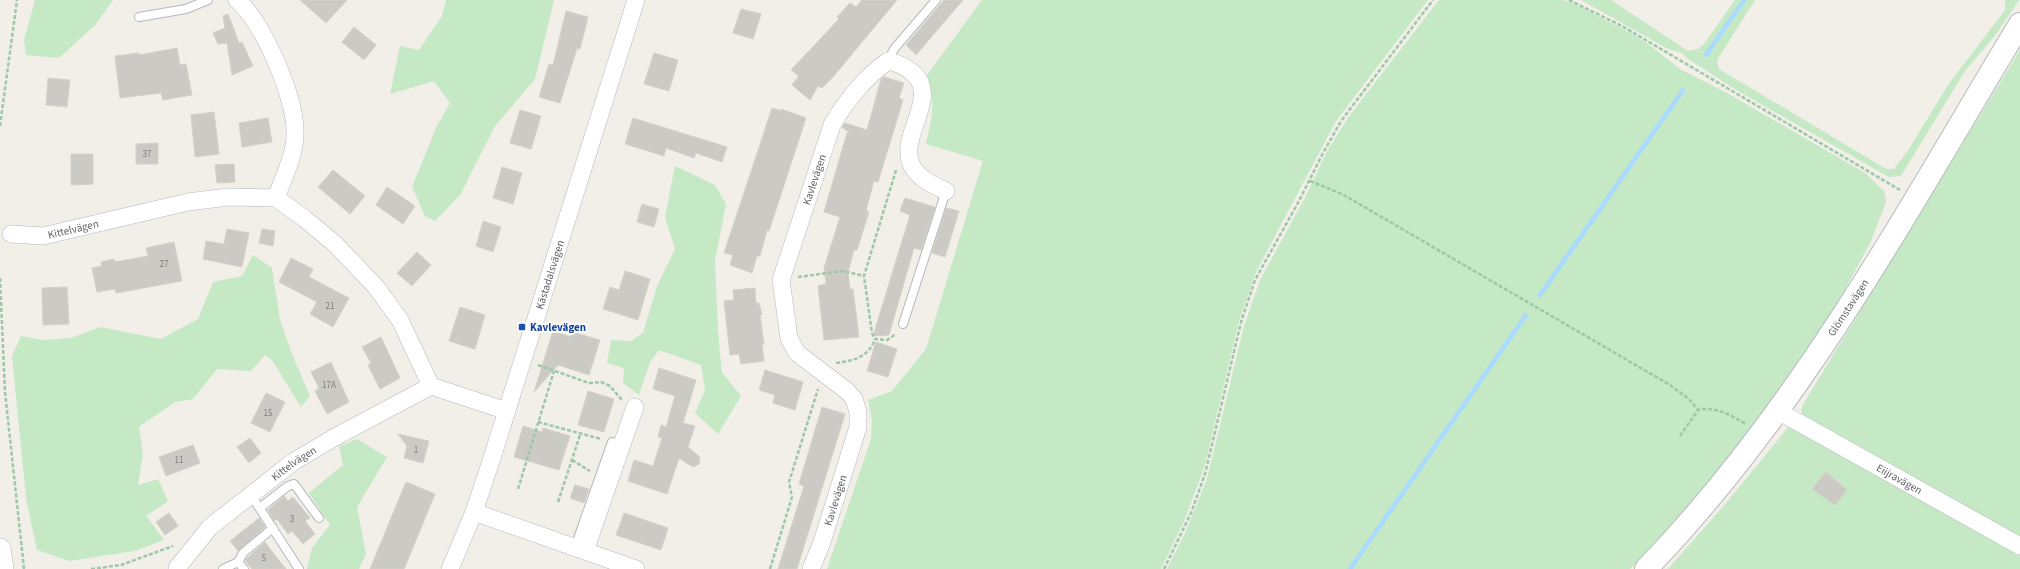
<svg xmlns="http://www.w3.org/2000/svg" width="2020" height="569" font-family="'Source Sans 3',sans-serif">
<rect width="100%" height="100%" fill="#f1efe8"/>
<g fill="#c5e8c5">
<polygon points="35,0 113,0 96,24 59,58 26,55 24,40"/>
<polygon points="446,0 554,0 535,79 495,126 460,195 435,221 425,216 412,187 436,128 450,103 434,81 390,94 400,46 419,50 442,16"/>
<path d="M982 0H1428L1336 121 1256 272 1239 321 1205 465 1185 519 1161 569H827L871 439 872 420 868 400 892 391 926 349 983 161 926 144C932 115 936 104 927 75Z"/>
<polygon points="1439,0 1563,0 1575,4 1629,32 1647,43 1680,69 1727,93 1865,173 1884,191 1886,202 1871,241 1839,301 1809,349 1720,471 1647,553 1630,569 1167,569 1185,533 1207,479 1244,326 1260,280 1306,196 1327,151 1350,115"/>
<polygon points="1581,0 1611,0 1688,51 1698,49 1704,44 1735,0 1755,0 1719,57 1717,62 1719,69 1886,169 1894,169 1909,149 1948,85 2005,10 2005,0 2019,0 1997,33 1965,71 1901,176 1889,177 1873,168 1738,91 1688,59 1682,53 1668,49"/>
<polygon points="2020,50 2020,542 1801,419 1802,406"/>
<polygon points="675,166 715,185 726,204 715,260 718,333 722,372 741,396 718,434 695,413 705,390 701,365 659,350 650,362 639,395 623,383 624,368 607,363 611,340 631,341 643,333 657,286 675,249 665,217"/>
<polygon points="253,255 272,268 280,320 292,354 310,396 301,407 272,360 265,355 251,371 217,369 193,399 175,402 139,427 143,454 138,485 158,479 168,501 146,516 164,540 134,551 69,561 37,550 26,498 12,356 21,336 43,340 71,338 100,327 161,339 198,319 213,282 242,276"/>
<polygon points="1790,425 2020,552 2020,569 1668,569 1727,502"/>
<polygon points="357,439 387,457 357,507 366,554 359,569 307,569 312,548 330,525 309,493 343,465 339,446"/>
</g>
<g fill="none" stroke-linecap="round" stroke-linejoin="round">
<g stroke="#aadaff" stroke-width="4.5">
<polyline points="1706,55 1744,0"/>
<polyline points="1540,295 1683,90"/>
<polyline points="1350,569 1526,315"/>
</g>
</g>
<g fill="#cccac5" stroke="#d6d1c6">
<polygon points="300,0 347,0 326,23"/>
<polygon points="862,0 897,0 833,77 822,88 818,86 810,100 792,85 799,76 791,70 839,19 837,17 850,3 856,7"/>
<polygon points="944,0 963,0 916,55 906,45"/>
<polygon points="741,9 761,14 753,39 733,33"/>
<polygon points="566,11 588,17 580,49 577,48 560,103 539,97 549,64 553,65"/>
<polygon points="228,14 239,43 242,42 253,66 232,75 227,43 218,44 213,33 225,28 223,16"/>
<polygon points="354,27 376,45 364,60 342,42"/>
<polygon points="177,48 180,65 186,64 192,95 163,100 161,93 120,98 115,56 139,53 139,55"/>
<polygon points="654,53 678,60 669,91 644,84"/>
<polygon points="884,77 904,83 899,98 903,100 878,182 874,181 866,210 869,212 857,250 854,250 848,272 850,289 853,289 859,337 824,340 818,286 826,284 824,268 840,217 824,212 847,133 851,134 842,127 845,123 867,130 881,79"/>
<polygon points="48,78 70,80 67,107 46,105"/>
<polygon points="772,108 781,111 781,109 806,118 769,231 767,230 760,256 757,256 752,273 730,265 733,255 724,253"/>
<polygon points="520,110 541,116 531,149 510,143"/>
<polygon points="214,112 219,154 195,157 191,115"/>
<polygon points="268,118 272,142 242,147 239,123"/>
<polygon points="633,118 727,147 722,162 696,153 694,158 666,148 664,156 625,144"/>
<polygon points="158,143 158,164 136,164 136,144"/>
<polygon points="71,154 93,154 93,184 71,185"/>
<polygon points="234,164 235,182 217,183 215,165"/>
<polygon points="502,167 522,173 513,204 493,198"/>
<polygon points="333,170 365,196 350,214 318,187"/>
<polygon points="387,187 415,206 403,224 376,205"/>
<polygon points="905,198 935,207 921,250 914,248 889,335 873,336 910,215 900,211"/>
<polygon points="642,204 659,209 654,227 637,222"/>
<polygon points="946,208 959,211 945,257 932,253"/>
<polygon points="483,221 501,227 493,252 476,246"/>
<polygon points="227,229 249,233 242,267 203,259 206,241 224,244"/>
<polygon points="262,229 275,231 273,246 259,243"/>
<polygon points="174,242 182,281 116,293 115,289 97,292 92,268 102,266 101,262 114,259 114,262 148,256 146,248"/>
<polygon points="417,252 431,265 412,286 397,273"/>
<polygon points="291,258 313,269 309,277 349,298 333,327 310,314 317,302 279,282"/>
<polygon points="625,271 650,279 638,320 603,309 610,287 619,290"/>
<polygon points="67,287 69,324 43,325 42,288"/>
<polygon points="755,288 756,303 759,303 762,315 760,315 764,344 762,344 764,361 741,364 739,354 730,355 724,301 734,300 733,290"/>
<polygon points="460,307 485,315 475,349 449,341"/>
<polygon points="553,331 571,337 572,332 600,340 589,375 558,365 534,392"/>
<polygon points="381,337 400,378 380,389 368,365 371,363 362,347"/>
<polygon points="876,342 897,349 888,377 867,371"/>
<polygon points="331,362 349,402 327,414 315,391 319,388 311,372"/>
<polygon points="659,368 696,380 683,423 695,426 688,447 700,457 699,464 693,467 679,458 667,494 628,481 634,460 653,466 662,438 658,437 661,425 666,427 675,396 653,389"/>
<polygon points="765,370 803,382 795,410 773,403 775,395 759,390"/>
<polygon points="588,391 614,399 604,432 578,425"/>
<polygon points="266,393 285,402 270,432 251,423"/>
<polygon points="822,407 845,414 797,569 778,569 804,486 799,484"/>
<polygon points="523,426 542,432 543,428 570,436 559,470 514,457"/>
<polygon points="398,434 429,441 423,463 404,458 407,446"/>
<polygon points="250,438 261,453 249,463 237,447"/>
<polygon points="193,445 200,463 166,476 159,457"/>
<polygon points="1826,472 1847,490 1835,505 1812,489"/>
<polygon points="406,482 435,494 404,569 370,569"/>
<polygon points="575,485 589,489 584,503 570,498"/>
<polygon points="284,496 288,501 293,497 310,518 305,521 315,534 303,544 292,531 288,534 277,519 274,521 268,510"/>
<polygon points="169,513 178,526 165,535 156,522"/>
<polygon points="624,513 668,528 661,550 616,535"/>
<polygon points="259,518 265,527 238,551 230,541"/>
<polygon points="265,542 273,553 286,569 252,569 245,560"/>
</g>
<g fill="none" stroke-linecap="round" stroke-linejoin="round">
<g stroke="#b5b8bc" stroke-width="10">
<g id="service">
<polyline points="139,17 186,9 208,0"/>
<polyline points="888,61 894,49 936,0"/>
<polyline points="903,324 946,191"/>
<polyline points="251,495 299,569"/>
<polyline points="260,508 288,486 294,484 319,518"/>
<polyline points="575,547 612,442"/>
<polyline points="238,562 244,569"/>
<polyline points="223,569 238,562 243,553 273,528"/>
</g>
</g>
<g stroke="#b5b8bc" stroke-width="18">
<g id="minor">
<path d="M237 0C263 22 295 97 295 131 296 154 283 178 276 198"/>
<path id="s1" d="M11 234 43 236 188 202 228 197 276 198 305 219 335 244 376 287 400 320 431 386 507 411"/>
<path id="s2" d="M1778 411 2020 546"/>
<polyline points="474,512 636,569"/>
<polyline points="585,551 635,407"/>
<path id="s3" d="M177 568 210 527 293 462 335 437 431 386"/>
<path id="s4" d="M450 569 474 512 491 461 636 0"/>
<path id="s5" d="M811 569 822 542 858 427V412L854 399 847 391 797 353 789 338 781 280 832 125C845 102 866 76 888 61 898 63 905 66 913 73 941 98 897 136 912 166 919 179 933 185 946 191"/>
</g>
</g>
<g stroke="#b5b8bc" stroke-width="22">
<polyline id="tertiary" points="0,549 3,569"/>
</g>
<g stroke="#b6babf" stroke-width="24">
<g id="secondary">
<path id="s6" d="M1646 569C1801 409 1906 212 2020 24"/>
</g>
</g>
<g stroke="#9cc7a9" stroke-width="2.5" stroke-dasharray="4 2" stroke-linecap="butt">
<polyline points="1569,0 1622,26 1900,190"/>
<polyline points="0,126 17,0"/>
<polyline points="896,170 864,276 872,333 875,339 887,340 896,334"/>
<path d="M1310 181 1342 194 1670 385 1689 399 1698 410C1716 406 1730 415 1746 424"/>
<polyline points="798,277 843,271 864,276"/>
<polyline points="0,278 5,392 24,569"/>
<path d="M836 363C853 361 869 357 875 339"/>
<polyline points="538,365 589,383 601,382 610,386 622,400"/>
<polyline points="538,422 601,439"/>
<polyline points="1680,436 1698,410"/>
<polyline points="572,460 590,471"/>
<polyline points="518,489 554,371"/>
<polyline points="558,502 580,435"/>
<polyline points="91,569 121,565 173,546"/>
<polyline points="770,569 792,497 789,482 818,389"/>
<polyline points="1164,569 1191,513 1205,474 1241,322 1255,280 1299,201 1322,155 1341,121 1433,0"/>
</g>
<use href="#service" stroke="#fff" stroke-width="8"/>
<use href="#minor" stroke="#fff" stroke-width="17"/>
<use href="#tertiary" stroke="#fff" stroke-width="21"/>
<use href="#secondary" stroke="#fff" stroke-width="22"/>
</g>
<rect fill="#1a4fb4" stroke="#fff" stroke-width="1.5" x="518" y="323" width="8" height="8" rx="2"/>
<g text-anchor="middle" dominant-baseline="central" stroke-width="4" stroke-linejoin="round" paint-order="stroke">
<g font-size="9" fill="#7a7d7f">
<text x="147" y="154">37</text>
<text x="164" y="264">27</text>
<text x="330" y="306">21</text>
<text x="329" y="385">17A</text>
<text x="268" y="413">15</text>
<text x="416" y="450">1</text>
<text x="179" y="460">11</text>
<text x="292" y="519">3</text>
<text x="264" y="558">5</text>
</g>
<g font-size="11" fill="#5f6368" stroke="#fff">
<text stroke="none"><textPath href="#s5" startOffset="433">Kavlevägen</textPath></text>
<text stroke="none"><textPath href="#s1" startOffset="63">Kittelvägen</textPath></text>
<text stroke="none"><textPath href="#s4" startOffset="311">Kästadalsvägen</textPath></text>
<text stroke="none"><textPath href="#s6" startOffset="331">Glömstavägen</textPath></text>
<text stroke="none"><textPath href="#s3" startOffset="158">Kittelvägen</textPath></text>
<text stroke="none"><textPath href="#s2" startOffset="139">Eiijravägen</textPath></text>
<text stroke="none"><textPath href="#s5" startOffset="73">Kavlevägen</textPath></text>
</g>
<g font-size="11" font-weight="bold" fill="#164399" stroke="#fff" text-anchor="start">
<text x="530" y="327">Kavlevägen</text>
</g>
</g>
</svg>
